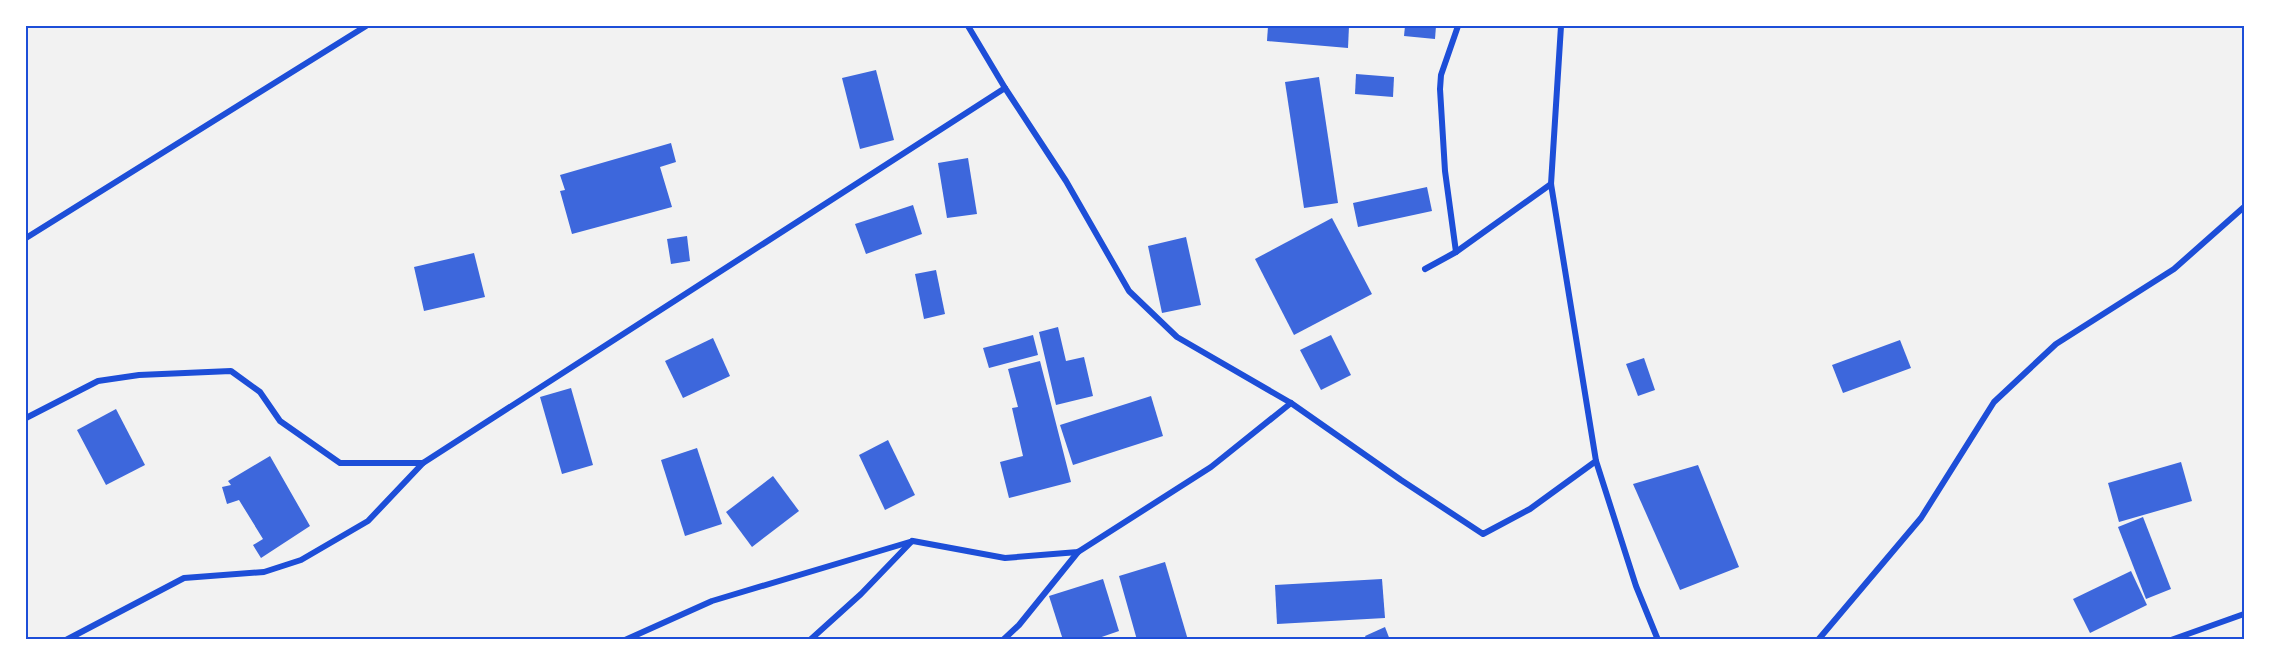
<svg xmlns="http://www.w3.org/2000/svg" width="2270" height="665" font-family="'Alegreya Sans',sans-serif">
<rect width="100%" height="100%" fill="#f2f2f2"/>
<g fill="#3d67dc">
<polygon points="1268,26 1349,26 1348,48 1267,41"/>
<polygon points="1405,26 1436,26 1435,39 1404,36"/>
<polygon points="876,70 894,140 860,149 842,78"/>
<polygon points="1356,74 1394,77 1393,97 1355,94"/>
<polygon points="1319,77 1338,203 1304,208 1285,82"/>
<polygon points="671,143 676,162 660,167 672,207 572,234 560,191 565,190 560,175"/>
<polygon points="968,158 977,214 947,218 938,163"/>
<polygon points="1427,187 1432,211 1358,227 1353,203"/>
<polygon points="913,205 922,234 866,254 855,224"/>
<polygon points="1332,218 1372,294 1294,335 1255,259"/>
<polygon points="687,236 690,261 671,264 667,239"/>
<polygon points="1186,237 1201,305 1162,313 1148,246"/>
<polygon points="474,253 485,297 424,311 414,267"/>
<polygon points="936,270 945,314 924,319 915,274"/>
<polygon points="1058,327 1066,361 1084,357 1093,396 1056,405 1039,332"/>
<polygon points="1033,335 1038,355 989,368 983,348"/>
<polygon points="1331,335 1351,375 1321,390 1300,350"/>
<polygon points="713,338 730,376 683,398 665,361"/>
<polygon points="1900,340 1911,368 1843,393 1832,365"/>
<polygon points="1644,358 1655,390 1638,396 1626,364"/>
<polygon points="1040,361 1071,482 1009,498 1000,462 1023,456 1012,408 1018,407 1008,369"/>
<polygon points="571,388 593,465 562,474 540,397"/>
<polygon points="1151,396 1163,436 1073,465 1060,425"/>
<polygon points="116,409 145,465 106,485 77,430"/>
<polygon points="888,440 915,495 885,510 859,455"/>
<polygon points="697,448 722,524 685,536 661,460"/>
<polygon points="270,456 310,526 261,558 253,545 263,539 239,500 227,504 222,487 231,485 228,481"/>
<polygon points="2181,462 2192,501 2119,522 2108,483"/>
<polygon points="1698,465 1739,567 1680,590 1633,484"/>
<polygon points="773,476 799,511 752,547 726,512"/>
<polygon points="2143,517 2171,589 2146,599 2118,527"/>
<polygon points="1165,562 1188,640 1137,640 1119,576"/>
<polygon points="2131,571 2147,605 2090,633 2073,599"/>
<polygon points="1103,579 1119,631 1093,640 1063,640 1049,596"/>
<polygon points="1382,579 1385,618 1277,624 1275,585"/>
<polygon points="1385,627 1390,640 1367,640 1365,636"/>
</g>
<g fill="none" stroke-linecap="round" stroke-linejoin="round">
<g stroke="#1d4ed8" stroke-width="6">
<polyline points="968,26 1005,88 1066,181 1129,291 1177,337 1291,403 1401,480 1483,534 1530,509 1596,461 1551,184 1561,26"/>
<polyline points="26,238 366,26"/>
<polyline points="1456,252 1445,171 1440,89 1441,75 1458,26"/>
<polyline points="1425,269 1456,252 1551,184"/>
<polyline points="26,418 98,381 139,375 231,371 260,392 280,421 340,463 423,463 1005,88"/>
<polyline points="1596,461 1636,586 1658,640"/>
<polyline points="66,640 184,578 264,572 301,560 368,521 423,463"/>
<polyline points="625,640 712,601 913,541 1005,558 1078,552 1211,467 1291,403"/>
<polyline points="810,640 861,594 912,541"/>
<polyline points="1003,640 1019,625 1078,552"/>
<polyline points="1818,640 1921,518 1994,402 2056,344 2174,269 2244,207"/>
<polyline points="2171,640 2244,614"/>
</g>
</g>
<rect width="2270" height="665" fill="none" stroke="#ffffff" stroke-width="54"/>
<rect x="27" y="27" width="2216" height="611" fill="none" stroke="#1d4ed8" stroke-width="2"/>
</svg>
